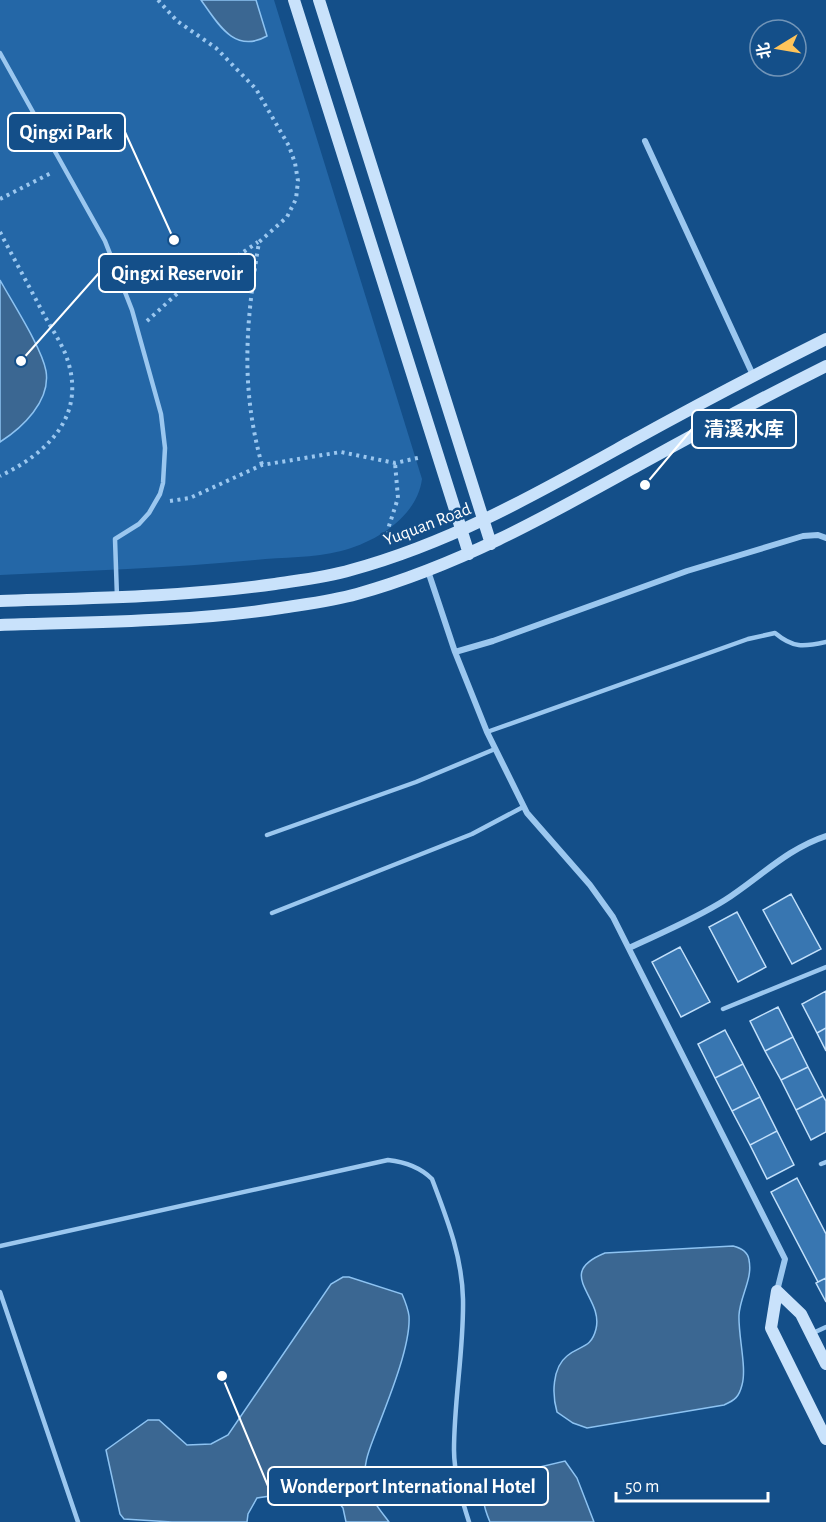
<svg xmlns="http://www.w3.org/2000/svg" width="826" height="1522" font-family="'Alegreya Sans','Noto Sans SC',sans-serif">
	<rect width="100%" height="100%" fill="#144f89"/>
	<path fill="#2467a7" d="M 0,0 L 274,0 L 422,479 C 417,517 376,542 341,551 C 314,558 283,557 255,560 C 170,568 85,571 0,575 Z"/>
	<path fill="#3b6792" stroke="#8dc3f2" stroke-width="1.5" d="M 201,0 L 256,0 L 267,36 C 234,55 217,22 201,0 Z
		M 0,280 C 12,302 42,348 46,371 C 51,401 22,428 0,442 Z
		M 733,1246 C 741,1248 748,1252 749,1260 C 753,1279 740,1296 739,1315 C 738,1335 747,1368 742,1385 C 739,1397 735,1400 724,1405 L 587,1428 L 573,1423 L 557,1412 C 552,1395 552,1368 567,1356 C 580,1345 591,1349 596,1329 C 604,1296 553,1274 605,1253 Z
		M 343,1277 L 349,1277 L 402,1294 C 405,1301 408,1308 409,1316 C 411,1346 387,1403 376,1432 C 370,1448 362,1465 366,1482 C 369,1497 380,1510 389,1522 L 346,1522 L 343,1508 L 336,1499 L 319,1491 L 304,1491 L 257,1498 L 248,1514 L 247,1522 L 172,1522 L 124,1519 L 120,1514 L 106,1450 L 148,1420 L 159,1420 L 187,1445 L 211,1444 L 228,1435 L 331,1284 Z
		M 565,1461 L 577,1478 L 594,1522 L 490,1522 C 484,1508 479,1492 489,1479 Z"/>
	<path fill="#3876b1" stroke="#c2e0fb" stroke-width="1.5" d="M 791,894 L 821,949 L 792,964 L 763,910 Z
		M 737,912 L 766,967 L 738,982 L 709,927 Z
		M 680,947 L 710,1002 L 681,1017 L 652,962 Z
		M 826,991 L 826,1028 L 817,1033 L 802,1004 Z
		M 778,1007 L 793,1037 L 765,1051 L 750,1021 Z
		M 826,1028 L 826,1051 L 817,1033 Z
		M 725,1030 L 743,1064 L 715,1078 L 698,1044 Z
		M 793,1037 L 808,1067 L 781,1080 L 765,1051 Z
		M 743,1064 L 760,1097 L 732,1111 L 715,1078 Z
		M 808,1067 L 823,1096 L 796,1110 L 781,1080 Z
		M 823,1096 L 826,1101 L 826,1132 L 811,1140 L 796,1110 Z
		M 760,1097 L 777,1131 L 750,1145 L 732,1111 Z
		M 777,1131 L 794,1165 L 767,1179 L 750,1145 Z
		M 797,1178 L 826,1234 L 826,1278 L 818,1282 L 771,1192 Z
		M 826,1278 L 826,1302 L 816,1283 Z"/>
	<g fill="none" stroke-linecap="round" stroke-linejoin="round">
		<path stroke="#9bc7ef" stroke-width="4" stroke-dasharray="3 4.5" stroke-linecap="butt" d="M 158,0 L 177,21 L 216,48 L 256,89 L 289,146 L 295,163 L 298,181 L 296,199 L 287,217 L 259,242 C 246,322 240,386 262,465
			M 0,199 L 53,172
			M 0,232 C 14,259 29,286 43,313 C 50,326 59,339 65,353 C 89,413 50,452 0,476
			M 147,321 L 190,282 L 217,270 L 258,242
			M 170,501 L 190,498 L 262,465 L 341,452 L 395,463 L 422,457
			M 391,541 L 388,529 L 398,498 L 395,463"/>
		<path stroke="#9bc7ef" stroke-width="4.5" d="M 0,53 L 105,241 L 132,310 L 161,414 L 165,448 L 163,483 L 160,494 L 149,513 L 139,524 L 115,539 L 117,597
			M 487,732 L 748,639 L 775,633 C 793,648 803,647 826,642
			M 267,835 L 416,782 L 495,749
			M 272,913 L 472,834 L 523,807
			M 723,1009 L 826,967
			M 821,1164 L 826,1162
			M 0,1246 L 388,1160 C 406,1162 420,1167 432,1179 C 447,1219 462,1256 463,1299 C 464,1349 454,1400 454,1450 C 454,1474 462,1500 469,1522
			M 0,1292 L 78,1522
			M 813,1333 L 826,1327"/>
		<path stroke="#9bc7ef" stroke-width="6" d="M 645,141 L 753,375
			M 428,571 L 455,652 L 487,732 L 527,813 L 590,885 L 613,917 L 785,1259 L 777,1291
			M 455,652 L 493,641 L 687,571 L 803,536 L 818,535 L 826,538
			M 629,948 C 661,933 695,919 725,900 C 758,879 788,848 826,836"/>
		<path stroke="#c9e2fb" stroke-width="12" d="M 294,0 L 469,554
			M 319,0 L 491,544
			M 0,601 C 92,598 184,597 275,584 C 301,580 327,577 351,570 C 451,543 540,492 630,442 C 695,406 760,372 826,339
			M 0,625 C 94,622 188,622 281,608 C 306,604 332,601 357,594 C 458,566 547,516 637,466 C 700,431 762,398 826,366
			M 777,1291 L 771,1328 L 826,1439
			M 777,1291 L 801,1314 L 826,1364"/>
	</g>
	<g text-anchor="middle" stroke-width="5" stroke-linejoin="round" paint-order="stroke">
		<g font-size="18" fill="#fff" stroke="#144f89">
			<text transform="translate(427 524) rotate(-21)" y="6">Yuquan Road</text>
		</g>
	</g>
	<path fill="none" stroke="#fff" stroke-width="2" d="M174 240L125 132M21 361L99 273M645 485L692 429M222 1376L268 1486"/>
	<g fill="#fff" stroke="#144f89" stroke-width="2">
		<circle cx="174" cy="240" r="6"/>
		<circle cx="21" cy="361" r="6"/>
		<circle cx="645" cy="485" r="6"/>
		<circle cx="222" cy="1376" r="6"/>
	</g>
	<g fill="#144f89" stroke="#fff" stroke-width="2">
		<rect x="8" y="113" width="117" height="38" rx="6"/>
		<rect x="99" y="254" width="156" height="38" rx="6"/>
		<rect x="692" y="410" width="104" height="38" rx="6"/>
		<rect x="268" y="1467" width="280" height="38" rx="6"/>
	</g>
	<g font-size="20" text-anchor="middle" font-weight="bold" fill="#fff">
		<text x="66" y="139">Qingxi Park</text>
		<text x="177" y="280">Qingxi Reservoir</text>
		<text x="744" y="436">清溪水库</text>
		<text x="408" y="1493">Wonderport International Hotel</text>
	</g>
	<g transform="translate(778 48) rotate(259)"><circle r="28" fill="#144f89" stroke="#7295b8" stroke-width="1.5"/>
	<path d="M0-4.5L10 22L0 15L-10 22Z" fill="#ffc45a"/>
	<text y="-9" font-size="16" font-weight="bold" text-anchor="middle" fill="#ffffff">北</text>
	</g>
	<path d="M616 1492v9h152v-9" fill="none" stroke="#ffffff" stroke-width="3"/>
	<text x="625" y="1492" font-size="18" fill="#ffffff" stroke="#144f89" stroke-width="4.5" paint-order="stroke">50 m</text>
</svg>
